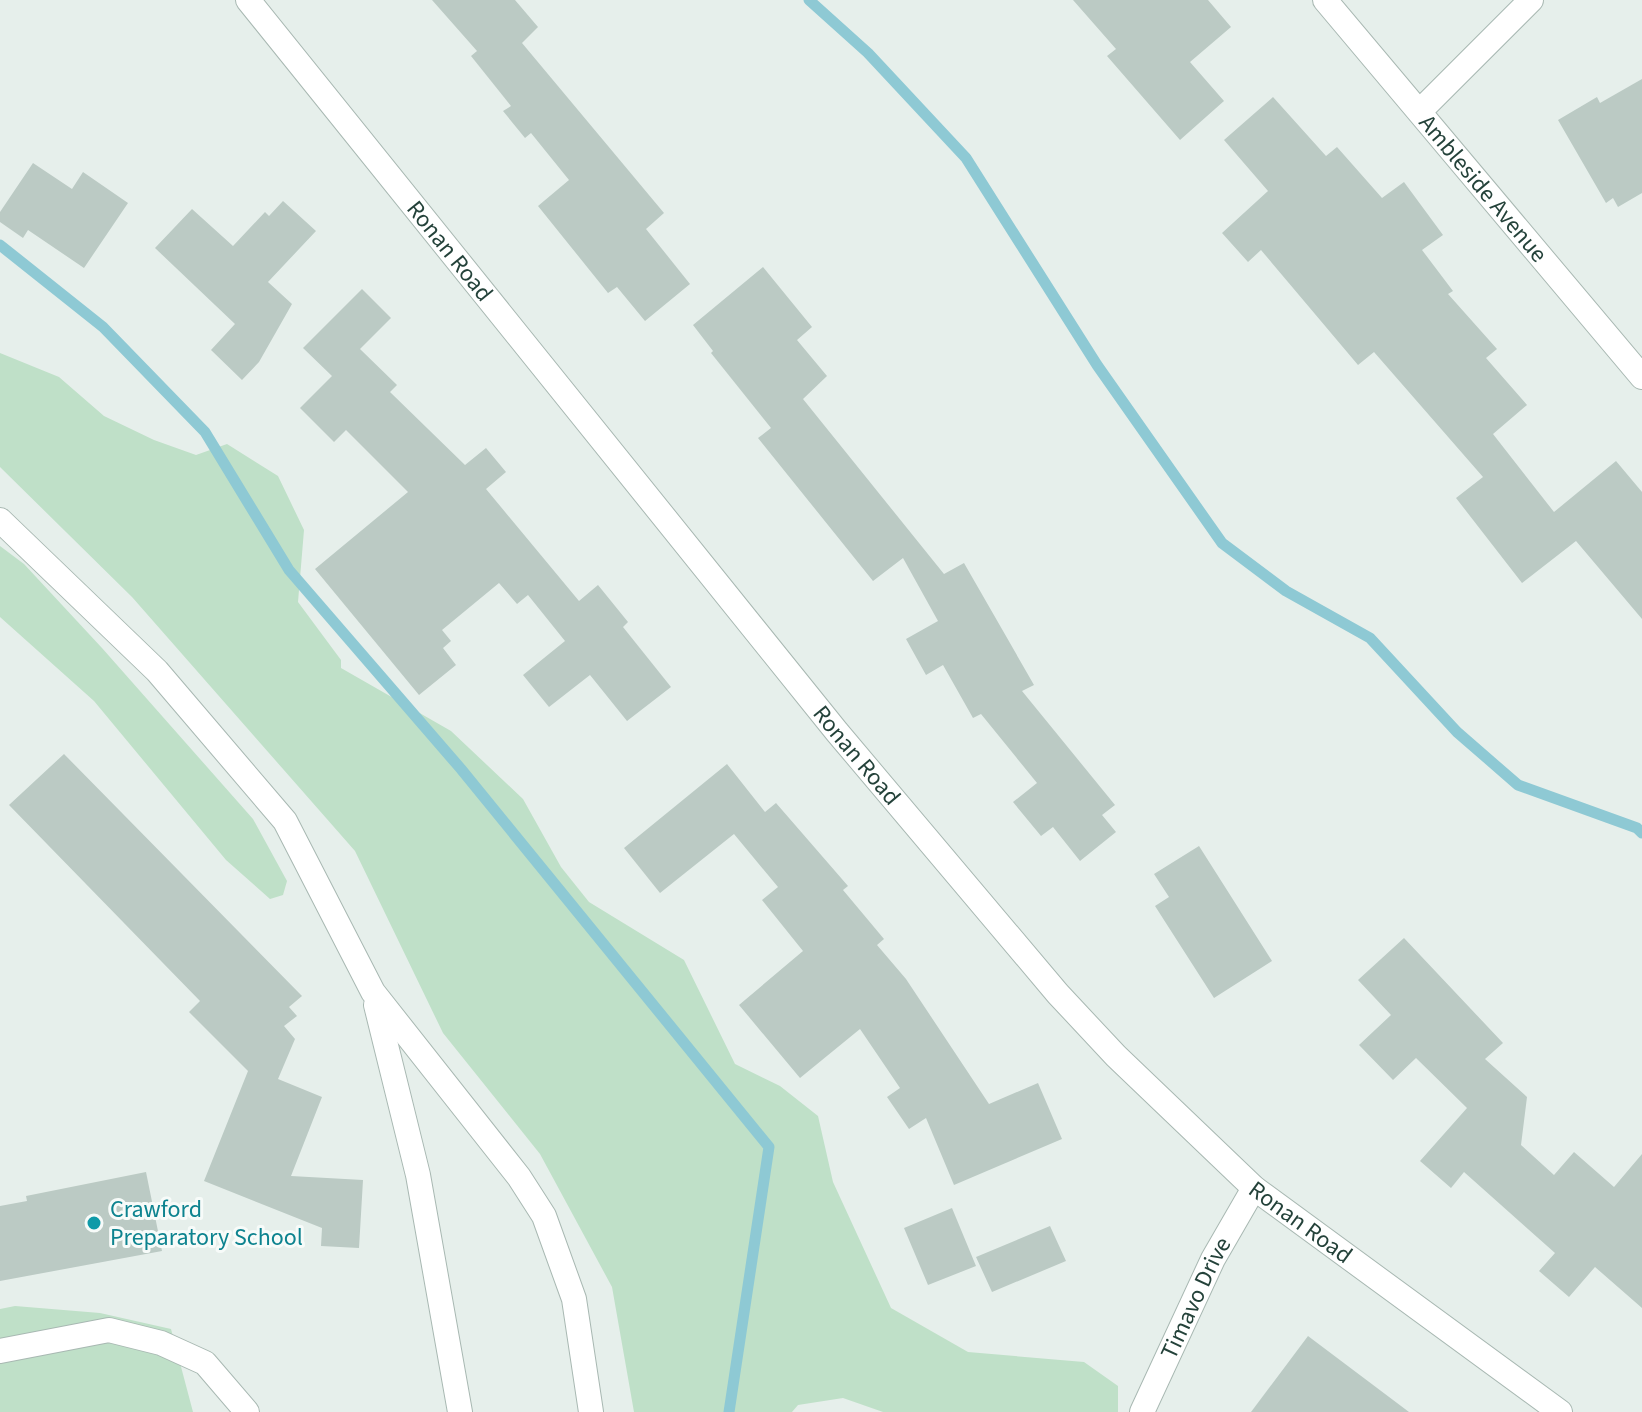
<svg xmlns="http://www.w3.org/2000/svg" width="1642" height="1412" font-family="'Source Sans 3',sans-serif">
	<rect width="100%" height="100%" fill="#e6efeb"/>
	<path fill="#bfe0c8" d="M 0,353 L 59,377 L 104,416 L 154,440 L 196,455 L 227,444 L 278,476 L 304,530 L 298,602 L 341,660 L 341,668 L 451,731 L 523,799 L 561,867 L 589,902 L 684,960 L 735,1064 L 780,1086 L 818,1116 L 833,1182 L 891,1308 L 968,1352 L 1084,1362 L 1118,1386 L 1118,1412 L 883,1412 L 843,1398 L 798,1405 L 792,1412 L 634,1412 L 612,1287 L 540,1154 L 443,1033 L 355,851 L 132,597 L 0,467 Z
		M 0,546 L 24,564 L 102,648 L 253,819 L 287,881 L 283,895 L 270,899 L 226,860 L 94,701 L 0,617 Z
		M 15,1306 L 100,1313 L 171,1329 L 193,1412 L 0,1412 L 0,1309 Z"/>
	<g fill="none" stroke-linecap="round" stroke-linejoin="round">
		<path stroke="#8ec9d4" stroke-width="11" d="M 809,0 L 868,53 L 966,158 L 1097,365 L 1222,543 L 1286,591 L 1370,638 L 1457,732 L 1518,785 L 1637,828 L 1642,833
			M 0,245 L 103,327 L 205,432 L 289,570 L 461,769 L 769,1147 L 729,1412"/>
	</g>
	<path fill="#bbcac4" d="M 432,0 L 515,0 L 538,27 L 522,43 L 664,213 L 646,229 L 690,284 L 645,321 L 617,287 L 608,293 L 538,206 L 569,180 L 531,133 L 525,138 L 503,111 L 511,106 L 471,56 L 477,51 Z
		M 1073,0 L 1208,0 L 1231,27 L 1190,62 L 1224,101 L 1180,140 L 1107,56 L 1116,49 Z
		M 1642,79 L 1642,193 L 1618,207 L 1613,198 L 1606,203 L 1558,120 L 1597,97 L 1600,103 Z
		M 1273,97 L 1326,156 L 1337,147 L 1382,198 L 1404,182 L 1443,235 L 1422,250 L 1453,291 L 1448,294 L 1497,349 L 1486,358 L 1527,405 L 1493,434 L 1554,512 L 1616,461 L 1642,492 L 1642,619 L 1576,541 L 1522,583 L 1456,498 L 1483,477 L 1374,352 L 1358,365 L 1261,250 L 1248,262 L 1222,233 L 1268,191 L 1224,140 Z
		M 33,163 L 72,189 L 83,172 L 128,203 L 84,268 L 28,230 L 23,238 L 0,222 L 0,212 Z
		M 283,201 L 316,231 L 268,282 L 292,304 L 259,362 L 242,380 L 211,350 L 235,324 L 155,248 L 192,209 L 233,246 L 265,212 L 269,216 Z
		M 763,267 L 812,327 L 797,340 L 827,376 L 803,399 L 944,574 L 964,563 L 1034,685 L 1022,691 L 1115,805 L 1102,815 L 1116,832 L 1080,861 L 1053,827 L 1041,836 L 1013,802 L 1037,783 L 981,714 L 973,718 L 943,665 L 926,675 L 906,639 L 938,621 L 903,558 L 873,581 L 758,438 L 771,428 L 711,353 L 713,351 L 693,325 Z
		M 362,289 L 391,318 L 360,349 L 397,385 L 390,392 L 465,465 L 486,448 L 506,472 L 486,489 L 579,601 L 598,585 L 628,622 L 623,627 L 671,687 L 627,721 L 590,675 L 549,707 L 523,675 L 565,641 L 528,595 L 517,604 L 499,583 L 442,630 L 451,641 L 443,648 L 456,665 L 419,695 L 315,569 L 408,492 L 346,430 L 334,442 L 300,408 L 332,376 L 303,348 Z
		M 64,754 L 302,996 L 289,1007 L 297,1016 L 284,1026 L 295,1039 L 278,1079 L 322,1097 L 291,1176 L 363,1180 L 359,1248 L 321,1246 L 322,1228 L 204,1181 L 248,1071 L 189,1012 L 200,1001 L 9,805 Z
		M 727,764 L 765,812 L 776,803 L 848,886 L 843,890 L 884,939 L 877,945 L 906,979 L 989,1104 L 1038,1083 L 1062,1139 L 954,1185 L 926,1118 L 909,1129 L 887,1097 L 900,1088 L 860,1029 L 800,1078 L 739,1005 L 803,951 L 762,900 L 778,887 L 734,834 L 660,893 L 624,848 Z
		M 1199,846 L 1272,961 L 1214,998 L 1155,906 L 1169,897 L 1154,874 Z
		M 1404,938 L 1503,1043 L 1485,1059 L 1527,1097 L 1521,1145 L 1554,1175 L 1574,1152 L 1614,1187 L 1642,1154 L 1642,1308 L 1595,1267 L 1569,1297 L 1539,1271 L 1555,1253 L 1464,1172 L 1451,1188 L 1420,1161 L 1467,1108 L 1416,1058 L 1393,1080 L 1359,1045 L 1391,1015 L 1358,980 Z
		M 146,1172 L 162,1251 L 0,1281 L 0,1206 L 27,1201 L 26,1196 Z
		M 952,1208 L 976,1266 L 928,1285 L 904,1228 Z
		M 1050,1226 L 1066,1261 L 992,1292 L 976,1257 Z
		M 1308,1336 L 1409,1412 L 1251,1412 Z"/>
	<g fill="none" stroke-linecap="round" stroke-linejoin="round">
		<defs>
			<g id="minor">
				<path id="s1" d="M 248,0 L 837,732 L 1058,994 L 1116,1056 L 1254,1188 L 1560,1412"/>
				<path id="s2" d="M 1325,0 L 1642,377"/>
				<path d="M 1420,111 L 1531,0"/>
				<path d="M 0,520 L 157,671 L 285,821 L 373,992 L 519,1177 L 544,1216 L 574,1299 L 591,1412"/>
				<path d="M 376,1005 L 418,1175 L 460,1412"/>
				<path d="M 0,1351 L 109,1330 L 161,1343 L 205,1363 L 247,1412"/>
				<path id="s3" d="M 1142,1412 L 1213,1259 L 1254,1188"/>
			</g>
		</defs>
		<use href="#minor" stroke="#a8b8b2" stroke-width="26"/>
		<use href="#minor" stroke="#fff" stroke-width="24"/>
	</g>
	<circle fill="#0f9aa8" stroke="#f7fbf9" stroke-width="3" cx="94" cy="1223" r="8"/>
	<g text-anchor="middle" stroke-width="6" stroke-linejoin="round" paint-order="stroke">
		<g font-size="24" fill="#24423a" stroke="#f7fbf9">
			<text dy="8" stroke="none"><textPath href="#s2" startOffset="246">Ambleside Avenue</textPath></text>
			<text dy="8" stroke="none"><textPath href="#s1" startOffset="322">Ronan Road</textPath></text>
			<text dy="8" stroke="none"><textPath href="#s1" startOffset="970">Ronan Road</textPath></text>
			<text dy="8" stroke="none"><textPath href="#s1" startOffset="1616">Ronan Road</textPath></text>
			<text dy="8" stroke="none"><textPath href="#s3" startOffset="126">Timavo Drive</textPath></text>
		</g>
		<g font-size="24" fill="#0d838f" stroke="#f7fbf9" text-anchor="start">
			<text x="110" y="1217">Crawford<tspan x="110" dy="28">Preparatory School</tspan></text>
		</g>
	</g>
</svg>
